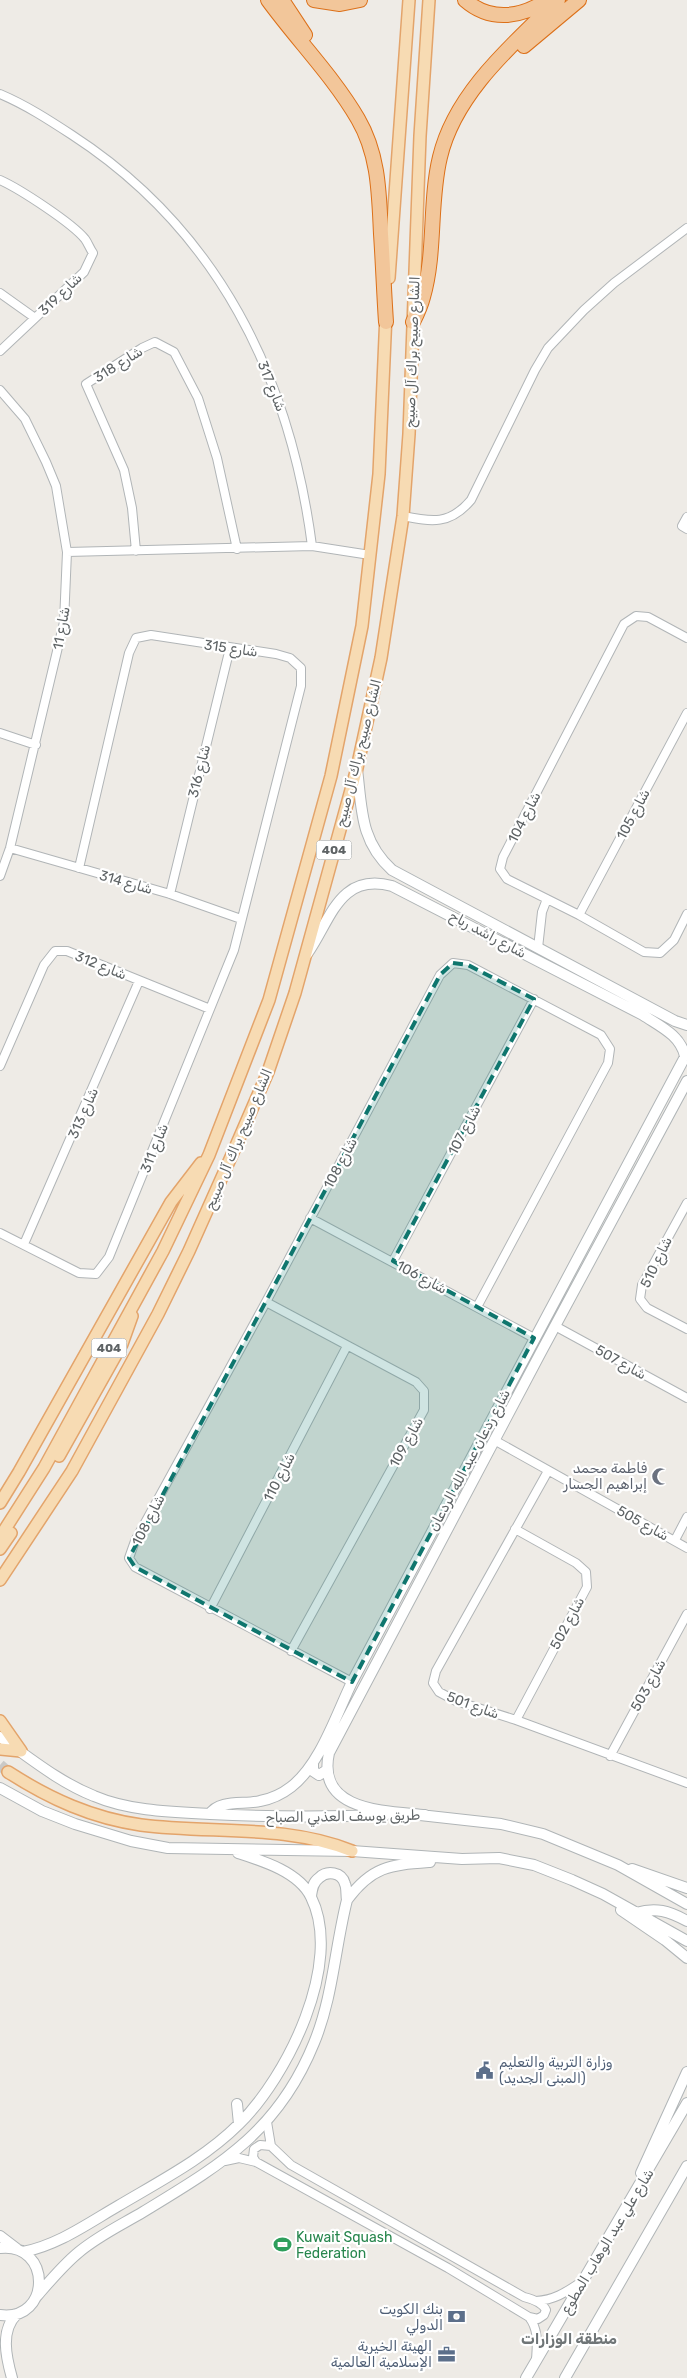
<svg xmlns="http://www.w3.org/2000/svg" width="687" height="2378" font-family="Rubik,Cairo,sans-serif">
	<rect width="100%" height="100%" fill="#eeebe6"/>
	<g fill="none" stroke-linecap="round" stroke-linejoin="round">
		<path stroke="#cac9c6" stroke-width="11" stroke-dasharray="11 5.5" stroke-linecap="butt" d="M 0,1765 L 8,1772"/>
		<defs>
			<path id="street" d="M 0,94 C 26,105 49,120 72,135 C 218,230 290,377 312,546 L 67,552
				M 0,180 C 20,189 72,223 85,239 C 88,243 90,249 93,253 L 84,272 L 0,351
				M 0,293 L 35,318
				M 0,390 L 25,419 L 46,462 L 56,486 L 67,552 L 64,622 L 10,848 L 0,876
				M 403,516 C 432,522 450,525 471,500 L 535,370 L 548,348 L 584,310 L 614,283 L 687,228
				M 687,517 L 682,526 L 687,529
				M 312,546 L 370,555
				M 136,551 L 132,508 L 124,470 L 86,384 L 142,348 L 155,342 L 174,352 L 198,398 L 217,458 L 237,549
				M 687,638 L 648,617 L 636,616 L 624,624 L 503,857 L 500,869 L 507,879 L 579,915 L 644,952 L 660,953 L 674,940 L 687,914
				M 0,733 L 36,745
				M 10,848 L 170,894 L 241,919
				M 170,894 L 230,648
				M 579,915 L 687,713
				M 538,948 L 542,912 L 547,899
				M 0,1066 L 44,965 L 55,951 L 67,951 L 210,1009
				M 687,1203 L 642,1285 L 640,1299 L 647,1308 L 687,1329
				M 310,1218 L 534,1338
				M 0,1233 L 79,1273 L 96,1274 L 109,1257 L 234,950 L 301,686 L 301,668 L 290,658 L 276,654 L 151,635 L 136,638 L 129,653 L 79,868
				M 24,1244 L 139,981
				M 393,1261 L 534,999
				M 266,1302 L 416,1382 L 424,1391 L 424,1410 L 291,1651
				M 555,1326 L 687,1398
				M 494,1440 L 687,1548
				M 548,1471 L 436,1671 L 433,1683 L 439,1692 L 456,1701 L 516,1720 L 687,1783
				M 515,1529 L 576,1563 L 586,1572 L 587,1587 L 516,1720
				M 675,1540 L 687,1517
				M 210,1609 L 347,1346
				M 352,1682 L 135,1567 L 129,1558 L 135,1541 L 266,1302 L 440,975 L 453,963 L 468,965 L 601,1035 L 610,1049 L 608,1063 L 477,1307
				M 610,1756 L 687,1614
				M 225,2161 L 239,2158 L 256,2162 L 448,2268 L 529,2317 L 538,2319 L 544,2315 L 546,2310 C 542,2302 532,2299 524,2297 L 291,2165 L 271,2146 L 267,2122
				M 256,2162 L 253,2157 L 254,2149 L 260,2145 L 271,2146
				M 536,2301 C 555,2300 566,2292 581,2282
				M 529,2317 C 539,2330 537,2344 536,2360"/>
			<path id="secondary" d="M 357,769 C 362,809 360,841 392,870 L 675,1021 L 687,1025
				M 307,954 C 331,920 339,872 392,886 L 643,1015 C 661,1027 680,1035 685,1056
				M 0,1737 C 30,1758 59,1782 94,1796 C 129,1811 172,1812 210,1814 C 268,1817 326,1817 385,1815
				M 313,1764 L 313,1771 L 319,1775 L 327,1770
				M 0,1788 L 42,1811 L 75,1824 L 131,1841 L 168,1848 L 352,1851 L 462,1859 L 499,1858 L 534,1865 L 572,1880 L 603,1894 L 687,1941
				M 210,1814 C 219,1799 245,1805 260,1801 C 271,1799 282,1794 291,1787 C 320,1765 336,1715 352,1682 L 687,1053
				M 420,1815 L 501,1824 L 543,1834 L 618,1865 L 687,1904
				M 425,1815 C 386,1811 316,1812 329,1753 L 540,1354 L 687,1081
				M 632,1869 L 687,1888
				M 347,1900 C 372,1866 390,1865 430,1862
				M 621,1910 L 665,1940 L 687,1958
				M 636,1913 C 656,1907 669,1911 687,1921
				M 237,2104 L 239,2124
				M 641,2173 L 687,2072
				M 0,2236 L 17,2249
				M 0,2248 C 52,2242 52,2322 0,2315
				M 23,2252 C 58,2245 87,2224 118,2206 C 160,2181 205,2158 239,2124 C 287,2077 344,1963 311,1897 C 299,1872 263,1861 238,1853
				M 37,2296 C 50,2281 63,2265 79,2252 C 98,2236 121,2225 143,2212 C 220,2165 278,2132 314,2043 C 333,1997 335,1947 347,1900 C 346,1895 347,1888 345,1884 C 342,1872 327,1870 319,1878 C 313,1882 312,1889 311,1896
				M 12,2378 C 6,2357 0,2330 17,2314
				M 526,2378 L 687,2103
				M 565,2378 L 687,2166"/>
			<path id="primary" d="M 389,278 L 409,0
				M 59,1456 L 122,1344 L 132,1316
				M 0,1503 L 19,1472 L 171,1202 L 201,1163
				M 0,1537 L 44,1468 L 163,1251 L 209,1155 L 269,1000 L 331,776 L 362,626 L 379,474 L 386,314
				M 0,1549 L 11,1533
				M 0,1580 L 72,1471 L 158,1314 L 189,1251 L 235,1148 L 268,1072 L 295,993 L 357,768 L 381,658 L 403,516 L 409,434 L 420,136 L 429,0
				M 0,1721 L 21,1751
				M 0,1749 L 21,1751
				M 8,1772 C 50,1799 92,1818 141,1825 C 212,1834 285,1824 352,1851"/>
			<path id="highway" d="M 268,0 C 297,40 333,76 358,119 C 379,155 379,194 381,234 C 383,263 384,293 386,322
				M 282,0 L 305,35
				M 314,0 L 340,4 L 360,0
				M 465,0 C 490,22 521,18 547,0
				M 524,46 L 579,0
				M 413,322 C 417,314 421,305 423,297 C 436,252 429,202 440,157 C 455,93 513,44 558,0"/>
		</defs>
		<use href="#street" stroke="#b1b5b7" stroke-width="10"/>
		<use href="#secondary" stroke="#b0b5b7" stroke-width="12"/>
		<use href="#primary" stroke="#e3a46b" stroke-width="14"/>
		<use href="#highway" stroke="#dc7019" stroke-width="16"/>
		<use href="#street" stroke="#fff" stroke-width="8"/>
		<use href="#secondary" stroke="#fff" stroke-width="10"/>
		<use href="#primary" stroke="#f7dbb3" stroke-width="11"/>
		<use href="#highway" stroke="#f2c69a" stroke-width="14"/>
	</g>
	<path fill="#0f766e" fill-opacity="0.2" stroke="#0f766e" stroke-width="4" stroke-dasharray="10 6" stroke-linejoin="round" d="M 453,963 L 468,965 L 534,999 L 393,1261 L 534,1338 L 352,1682 L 135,1567 L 129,1558 L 440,975 Z"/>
	<defs>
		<symbol id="mosque-bare" viewBox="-9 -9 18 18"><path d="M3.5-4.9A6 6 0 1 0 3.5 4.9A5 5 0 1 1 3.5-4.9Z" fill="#6b7280" stroke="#fff" stroke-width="2.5" paint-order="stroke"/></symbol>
		<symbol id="civic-bare" viewBox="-9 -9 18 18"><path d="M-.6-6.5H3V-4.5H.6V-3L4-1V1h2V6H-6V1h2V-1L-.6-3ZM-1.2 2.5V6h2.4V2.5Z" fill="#5c6f8a" stroke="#fff" stroke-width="2.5" paint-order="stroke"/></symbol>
		<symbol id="stadium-bare" viewBox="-9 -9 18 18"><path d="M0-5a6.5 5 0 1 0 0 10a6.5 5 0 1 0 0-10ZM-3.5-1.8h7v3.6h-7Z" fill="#2e9e5b" stroke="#fff" stroke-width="2.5" paint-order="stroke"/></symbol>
		<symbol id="bank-bare" viewBox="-9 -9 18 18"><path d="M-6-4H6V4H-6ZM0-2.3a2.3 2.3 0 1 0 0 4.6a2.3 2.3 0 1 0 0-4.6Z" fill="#5c6f8a" stroke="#fff" stroke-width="2.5" paint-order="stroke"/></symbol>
		<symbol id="office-bare" viewBox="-9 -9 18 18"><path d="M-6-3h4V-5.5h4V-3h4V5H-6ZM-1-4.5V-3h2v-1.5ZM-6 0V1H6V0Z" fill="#5c6f8a" stroke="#fff" stroke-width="2.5" paint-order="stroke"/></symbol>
	</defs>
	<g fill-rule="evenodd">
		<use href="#mosque-bare" x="648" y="1464" width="25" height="25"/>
		<use href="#civic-bare" x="472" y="2058" width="25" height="25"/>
		<use href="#stadium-bare" x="270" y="2232" width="25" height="25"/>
		<use href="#bank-bare" x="444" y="2304" width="25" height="25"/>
		<use href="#office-bare" x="434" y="2342" width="25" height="25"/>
	</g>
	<g text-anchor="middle" stroke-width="4.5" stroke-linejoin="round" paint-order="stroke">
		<g fill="#fff" stroke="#8e9293" stroke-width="1">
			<rect x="316.5" y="840.5" width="35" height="19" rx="4"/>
			<rect x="91.5" y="1338.5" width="35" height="19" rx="4"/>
		</g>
		<g font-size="12" font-weight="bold" fill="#5e6365">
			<text x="334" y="854">404</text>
			<text x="109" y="1352">404</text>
		</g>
		<g font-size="14" fill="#5e6365" stroke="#fff">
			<text transform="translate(60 294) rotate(-44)" y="5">شارع 319</text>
			<text transform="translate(412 352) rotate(-88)" y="5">الشارع صبيح براك آل صبيح</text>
			<text transform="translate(118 364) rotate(-32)" y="5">شارع 318</text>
			<text transform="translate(272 386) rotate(68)" y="5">شارع 317</text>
			<text transform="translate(61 628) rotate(-80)" y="5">شارع 11</text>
			<text transform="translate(231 648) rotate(8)" y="5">شارع 315</text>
			<text transform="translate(358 753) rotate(-76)" y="5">الشارع صبيح براك آل صبيح</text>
			<text transform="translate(199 771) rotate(-76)" y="5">شارع 316</text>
			<text transform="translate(633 814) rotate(-62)" y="5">شارع 105</text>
			<text transform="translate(524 817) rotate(-63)" y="5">شارع 104</text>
			<text transform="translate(126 882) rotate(16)" y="5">شارع 314</text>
			<text transform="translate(488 934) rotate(28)" y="5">شارع راشد رباح</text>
			<text transform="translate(101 965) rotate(22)" y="5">شارع 312</text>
			<text transform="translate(83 1113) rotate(-66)" y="5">شارع 313</text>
			<text transform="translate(464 1130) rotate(-62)" y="5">شارع 107</text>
			<text transform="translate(238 1139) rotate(-67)" y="5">الشارع صبيح براك آل صبيح</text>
			<text transform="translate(154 1148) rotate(-68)" y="5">شارع 311</text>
			<text transform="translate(340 1163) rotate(-62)" y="5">شارع 108</text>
			<text transform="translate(656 1262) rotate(-64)" y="5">شارع 510</text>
			<text transform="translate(422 1277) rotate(28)" y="5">شارع 106</text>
			<text transform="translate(621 1362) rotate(29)" y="5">شارع 507</text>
			<text transform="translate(406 1442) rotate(-61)" y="5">شارع 109</text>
			<text transform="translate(469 1460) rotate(-62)" y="5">شارع ردعان عبد الله الردعان</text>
			<text transform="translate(279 1477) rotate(-63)" y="5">شارع 110</text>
			<text transform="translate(148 1520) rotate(-63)" y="5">شارع 108</text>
			<text transform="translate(643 1523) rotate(29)" y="5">شارع 505</text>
			<text transform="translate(567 1623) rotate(-62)" y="5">شارع 502</text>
			<text transform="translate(648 1685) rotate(-61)" y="5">شارع 503</text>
			<text transform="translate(473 1705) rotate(20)" y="5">شارع 501</text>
			<text transform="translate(343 1816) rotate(-1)" y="5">طريق يوسف العذبي الصباح</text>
			<text transform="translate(607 2241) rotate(-59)" y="5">شارع علي عبد الوهاب المطوع</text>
		</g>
		<g font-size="14" fill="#5b616d" stroke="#fff" text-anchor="end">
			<text x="647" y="1473">فاطمة محمد<tspan x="647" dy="16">إبراهيم الجسار</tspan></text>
		</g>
		<g font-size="14" fill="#4e5e75" stroke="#fff" text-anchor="end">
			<text x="499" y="2067" text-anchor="start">وزارة التربية والتعليم<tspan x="499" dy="16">(المبنى الجديد)</tspan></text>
			<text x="443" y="2314">بنك الكويت<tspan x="443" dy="16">الدولي</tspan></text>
			<text x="432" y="2351">الهيئة الخيرية<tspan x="432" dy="16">الإسلامية العالمية</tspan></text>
		</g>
		<g font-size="14" fill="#27864d" stroke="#fff" text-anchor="start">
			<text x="296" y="2242">Kuwait Squash<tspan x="296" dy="16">Federation</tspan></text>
		</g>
		<g font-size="15" font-weight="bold" fill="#6f7577" stroke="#fff">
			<text x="569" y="2344">منطقة الوزارات</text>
		</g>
	</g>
</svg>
